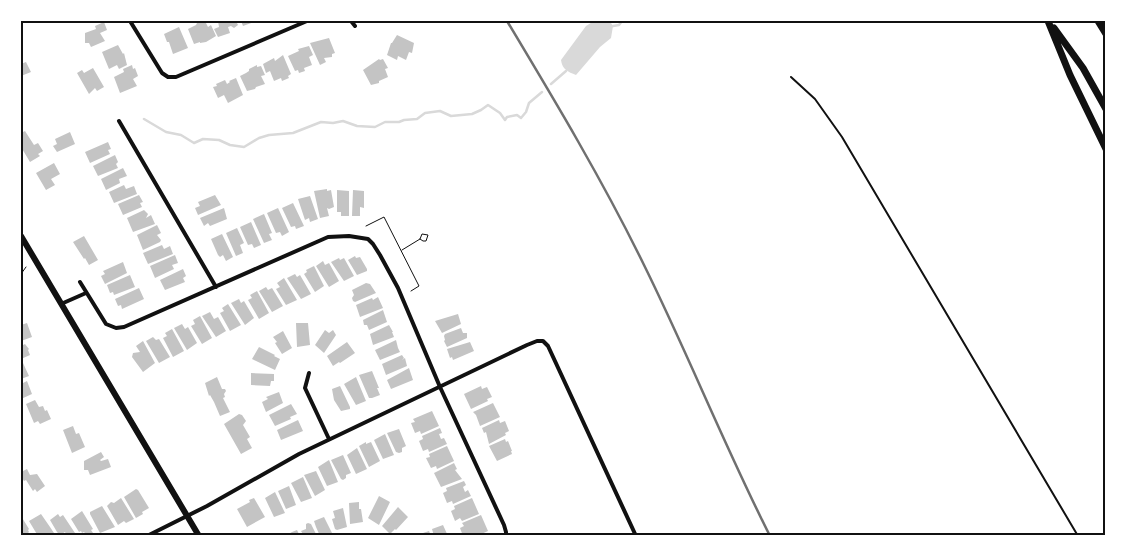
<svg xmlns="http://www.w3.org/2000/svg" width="1127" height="557" font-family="'Source Serif 4',serif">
	<rect width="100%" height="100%" fill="#fff"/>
	<path fill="#d9d9d9" d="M 594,21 L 611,23 L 613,26 L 611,38 L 600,47 L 576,75 C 568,72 562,69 561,60 L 586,26 Z"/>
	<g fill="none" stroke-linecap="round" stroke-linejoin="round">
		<path stroke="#d9d9d9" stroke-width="2.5" d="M 613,26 L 619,25 L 622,21
			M 551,84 L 566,71
			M 144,119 L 166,132 L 181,135 L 194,143 L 203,139 L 219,140 L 230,145 L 244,147 L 259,138 L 269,135 L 293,133 L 321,122 L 333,123 L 343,121 L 357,126 L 375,127 L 385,122 L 399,122 L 404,120 L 417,119 L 425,113 L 440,111 L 451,116 L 472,114 L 481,110 L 488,105 L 500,113 L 505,120 L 507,117 L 517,115 L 521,118 L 526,112 L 529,103 L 542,92"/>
	</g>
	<path fill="#c4c4c4" d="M 205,21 L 208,27 L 211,25 L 216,36 L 206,42 L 200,43 L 200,42 L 194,44 L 188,29 L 196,25 L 197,23 Z
		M 218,21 L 236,21 L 238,25 L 234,28 L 231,26 L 228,27 L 230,33 L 218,37 L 214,29 L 219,27 Z
		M 241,21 L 257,21 L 243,26 Z
		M 104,22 L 107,30 L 100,33 L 105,41 L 91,47 L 89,43 L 85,43 L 85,33 L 96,29 L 95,26 Z
		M 179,27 L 188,48 L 173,54 L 169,42 L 167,42 L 164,34 Z
		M 397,35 L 414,43 L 412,53 L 409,52 L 406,60 L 398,56 L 397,60 L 387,55 L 391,43 L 392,43 Z
		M 329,38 L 335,53 L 332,54 L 332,57 L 324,58 L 326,62 L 320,65 L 310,43 Z
		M 118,45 L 123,54 L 124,53 L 127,65 L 119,69 L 117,65 L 109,69 L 102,52 Z
		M 309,46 L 313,55 L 309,57 L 312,65 L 304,68 L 305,71 L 299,73 L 298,70 L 295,71 L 288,56 L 299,51 L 298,49 Z
		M 283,55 L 291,74 L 288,76 L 289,78 L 282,81 L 281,78 L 274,81 L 270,71 L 266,73 L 263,64 L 274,58 L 275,61 Z
		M 379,59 L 380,60 L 383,59 L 388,68 L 385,69 L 388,77 L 379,81 L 379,83 L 371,85 L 363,70 Z
		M 26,62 L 31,72 L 21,76 L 21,64 Z
		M 132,65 L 133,69 L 135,68 L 138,76 L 133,79 L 137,86 L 120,93 L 114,77 L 124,72 L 123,69 Z
		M 257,65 L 257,67 L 261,66 L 265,75 L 261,76 L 265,84 L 256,87 L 255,89 L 247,91 L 240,76 L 246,73 L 249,71 L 249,69 Z
		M 93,68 L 104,87 L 97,91 L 95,88 L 89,94 L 77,73 L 82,70 L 84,73 Z
		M 236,78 L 243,95 L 228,103 L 224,95 L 218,98 L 213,87 L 217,86 L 216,84 L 225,80 L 227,84 L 230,82 L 229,81 Z
		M 25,131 L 34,145 L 38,143 L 43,151 L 38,154 L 40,156 L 30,162 L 21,147 L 21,133 Z
		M 70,132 L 75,144 L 57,152 L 53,146 L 57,144 L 55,139 Z
		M 108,142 L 111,149 L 108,150 L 110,154 L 90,163 L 85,152 Z
		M 115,155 L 118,162 L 116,164 L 118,168 L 98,176 L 93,166 Z
		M 54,163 L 60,174 L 51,179 L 55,185 L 46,190 L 36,173 Z
		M 123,168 L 127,176 L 119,179 L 120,183 L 106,190 L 101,179 Z
		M 124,185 L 126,189 L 134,186 L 137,194 L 114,203 L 109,192 Z
		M 327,189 L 327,191 L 331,190 L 334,207 L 329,209 L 327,208 L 329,216 L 320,218 L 314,191 Z
		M 337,190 L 349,191 L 349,216 L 341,216 L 341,212 L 337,212 Z
		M 353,190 L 364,191 L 364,208 L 360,207 L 360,216 L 352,216 Z
		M 139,195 L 143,202 L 140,203 L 142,207 L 123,215 L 118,204 Z
		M 215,195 L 221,205 L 198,215 L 195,208 L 200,206 L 198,202 Z
		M 310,196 L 318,219 L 310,222 L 309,218 L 305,220 L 298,199 Z
		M 293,203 L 304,226 L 296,229 L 295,226 L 291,227 L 282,208 Z
		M 224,208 L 227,219 L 210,226 L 208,223 L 204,226 L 200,218 Z
		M 278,208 L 289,232 L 282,236 L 280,232 L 276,233 L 267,213 Z
		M 144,210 L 148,214 L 146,218 L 151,215 L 155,224 L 133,232 L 127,218 Z
		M 264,214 L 272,233 L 269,234 L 272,240 L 264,243 L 253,219 Z
		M 251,222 L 261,245 L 254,248 L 252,244 L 248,245 L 240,227 Z
		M 157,225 L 161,233 L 157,235 L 161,240 L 160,242 L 143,250 L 137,235 Z
		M 237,228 L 244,243 L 240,245 L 243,253 L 236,256 L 226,233 Z
		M 222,234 L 233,257 L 226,261 L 223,255 L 220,257 L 218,255 L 211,239 Z
		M 84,236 L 98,260 L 89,265 L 85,258 L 84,259 L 73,242 Z
		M 162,245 L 164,249 L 170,246 L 173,254 L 148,264 L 143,253 Z
		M 175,255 L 178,263 L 172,265 L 174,269 L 155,278 L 150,266 Z
		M 355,256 L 356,258 L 360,257 L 367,269 L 367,271 L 357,275 L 348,260 Z
		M 339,258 L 340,260 L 344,258 L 354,276 L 344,281 L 331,262 Z
		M 323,261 L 325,265 L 329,263 L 339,281 L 329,287 L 316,266 Z
		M 123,262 L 127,273 L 105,284 L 101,276 L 105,274 L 103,271 Z
		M 314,266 L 324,286 L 315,292 L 304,274 L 307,272 L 306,270 Z
		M 183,269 L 186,276 L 183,278 L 185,282 L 165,290 L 160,280 Z
		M 295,274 L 297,277 L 300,275 L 311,294 L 301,299 L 287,278 Z
		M 130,275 L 135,287 L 114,295 L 113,292 L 110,293 L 107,285 Z
		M 284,278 L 297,300 L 286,305 L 276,289 L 280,287 L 277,283 Z
		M 366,283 L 370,284 L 376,293 L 355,302 L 353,301 L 352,298 L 354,295 L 352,290 Z
		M 266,287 L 268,290 L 272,288 L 283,306 L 272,312 L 259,291 Z
		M 139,288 L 144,299 L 122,309 L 121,305 L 118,306 L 115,299 Z
		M 257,291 L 269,313 L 259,319 L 248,300 L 252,298 L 250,295 Z
		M 378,297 L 383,308 L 360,317 L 356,305 L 372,298 L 373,300 Z
		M 239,299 L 241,303 L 244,301 L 254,318 L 245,325 L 231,303 Z
		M 228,304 L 241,325 L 230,331 L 220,313 L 224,311 L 222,308 Z
		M 383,310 L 387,322 L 369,330 L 367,325 L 364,325 L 363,320 Z
		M 210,312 L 214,319 L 218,317 L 226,331 L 216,337 L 202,316 Z
		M 458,314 L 461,324 L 442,333 L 435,321 Z
		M 200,316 L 212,338 L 202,344 L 191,326 L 195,324 L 193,320 Z
		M 27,323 L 32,337 L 21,341 L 21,325 Z
		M 296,323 L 308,323 L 310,345 L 297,347 Z
		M 182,324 L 185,329 L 188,327 L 197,343 L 187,350 L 174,328 Z
		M 389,325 L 393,332 L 392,332 L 394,337 L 373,345 L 370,334 Z
		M 461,328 L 463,333 L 467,333 L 467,338 L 447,347 L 444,341 L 445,340 L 444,336 L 445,334 Z
		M 172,329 L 184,351 L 173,357 L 163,338 L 167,336 L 165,333 Z
		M 325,330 L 329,333 L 333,330 L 336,335 L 324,353 L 315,345 Z
		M 283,331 L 292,348 L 282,354 L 275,343 L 277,342 L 273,337 Z
		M 153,337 L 156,340 L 159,339 L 170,357 L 159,363 L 146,341 Z
		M 396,340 L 398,348 L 396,348 L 398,348 L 400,352 L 380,360 L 375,350 Z
		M 143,341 L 155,363 L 143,372 L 132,357 L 133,353 L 140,352 L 136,346 Z
		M 347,342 L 355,353 L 340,363 L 339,362 L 333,366 L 327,356 Z
		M 470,342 L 474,351 L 453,360 L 452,357 L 450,358 L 447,349 Z
		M 25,344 L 29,349 L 28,350 L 30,355 L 21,359 L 21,346 Z
		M 259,347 L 275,355 L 274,356 L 280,359 L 275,370 L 252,359 Z
		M 402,355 L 404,358 L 402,360 L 405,358 L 407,366 L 386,375 L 382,364 Z
		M 23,363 L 29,376 L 21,379 L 21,364 Z
		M 409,368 L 413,380 L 391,389 L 387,380 Z
		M 372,371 L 379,388 L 377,388 L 380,395 L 372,398 L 369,398 L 359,375 Z
		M 251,373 L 274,374 L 274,381 L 271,381 L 270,386 L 251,385 Z
		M 217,377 L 222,389 L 225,389 L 226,391 L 224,394 L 225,397 L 223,398 L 230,412 L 220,416 L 214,402 L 210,395 L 209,396 L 205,383 Z
		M 356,377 L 366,401 L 356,405 L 344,384 Z
		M 27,381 L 32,394 L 21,399 L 21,384 Z
		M 340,386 L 350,407 L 350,409 L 341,411 L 334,400 L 332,389 Z
		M 481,386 L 482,389 L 487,387 L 492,397 L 487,399 L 488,401 L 471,409 L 464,394 Z
		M 279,392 L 283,403 L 266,412 L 262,402 L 268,399 L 266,397 Z
		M 35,400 L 39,407 L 43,406 L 45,411 L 47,410 L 51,419 L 40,424 L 38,421 L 34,423 L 26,404 Z
		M 493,403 L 500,417 L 480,426 L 476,415 L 473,412 Z
		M 291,404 L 297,414 L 290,417 L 291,419 L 275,426 L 269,415 Z
		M 432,411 L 439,426 L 421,434 L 420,431 L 415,433 L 411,423 L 415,422 L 413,419 Z
		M 239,414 L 242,415 L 246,421 L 243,425 L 250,437 L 247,439 L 252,448 L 241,454 L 224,424 Z
		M 298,420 L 303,431 L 281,440 L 277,430 Z
		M 499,420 L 500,423 L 505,421 L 509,431 L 505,433 L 506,435 L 489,444 L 486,432 L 484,433 L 482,428 Z
		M 73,426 L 76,434 L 79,433 L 85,447 L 72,453 L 63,430 Z
		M 440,428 L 442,433 L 439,434 L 441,439 L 444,438 L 447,444 L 429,452 L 428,449 L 423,451 L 419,441 L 423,439 L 422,436 Z
		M 399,429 L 406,446 L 402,448 L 402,452 L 399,453 L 396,452 L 387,433 Z
		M 385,434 L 394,455 L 383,459 L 374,440 Z
		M 505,439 L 506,442 L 508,441 L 512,451 L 511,451 L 512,454 L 497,461 L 489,446 Z
		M 366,442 L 366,444 L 371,442 L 380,461 L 369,467 L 359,446 Z
		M 447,446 L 454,461 L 437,469 L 436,466 L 431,468 L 426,458 L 430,457 L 429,454 Z
		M 357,448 L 367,469 L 356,474 L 347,455 Z
		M 101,452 L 104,457 L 100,460 L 101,461 L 108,459 L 111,467 L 90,475 L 88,470 L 84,470 L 84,461 Z
		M 343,455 L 351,473 L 346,475 L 346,478 L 343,480 L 341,479 L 331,460 Z
		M 329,460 L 338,482 L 327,486 L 318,467 Z
		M 454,463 L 457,469 L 455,470 L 462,479 L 441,487 L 434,473 Z
		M 27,469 L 30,475 L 37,474 L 45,486 L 37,492 L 35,489 L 33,491 L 26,480 L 24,481 L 21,476 L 21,472 Z
		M 316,471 L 325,490 L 315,496 L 304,475 Z
		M 303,477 L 312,498 L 301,502 L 291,483 Z
		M 464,481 L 466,485 L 463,487 L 465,492 L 468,490 L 471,496 L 453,504 L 452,501 L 447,503 L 443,493 L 447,491 L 446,488 Z
		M 289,486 L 296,505 L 286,509 L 278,491 Z
		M 136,489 L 138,490 L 149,508 L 142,512 L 143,514 L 136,518 L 124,497 Z
		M 275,492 L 285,513 L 274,517 L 265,498 Z
		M 379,496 L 390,502 L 379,525 L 368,518 Z
		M 121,498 L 134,519 L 126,523 L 124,521 L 118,525 L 107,506 L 111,502 L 114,503 Z
		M 254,498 L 265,517 L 247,527 L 237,509 L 250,502 L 249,500 Z
		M 472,498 L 479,514 L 462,521 L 460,518 L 455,521 L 451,511 L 455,509 L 454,506 Z
		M 359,502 L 359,509 L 361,509 L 363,522 L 350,524 L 349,503 Z
		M 102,506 L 115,527 L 100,533 L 90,514 L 90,512 Z
		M 398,507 L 408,517 L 396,530 L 395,529 L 390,534 L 382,526 Z
		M 343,508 L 347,527 L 337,530 L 335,529 L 332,519 L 335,518 L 333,511 Z
		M 82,511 L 93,529 L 91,530 L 93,533 L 87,536 L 84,532 L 82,533 L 81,531 L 79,532 L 71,519 Z
		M 41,514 L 50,527 L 56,536 L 45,536 L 44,534 L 38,536 L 29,521 Z
		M 58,514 L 60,517 L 63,515 L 75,533 L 67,536 L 65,532 L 60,535 L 57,532 L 50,520 Z
		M 481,515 L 488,531 L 477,536 L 463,536 L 460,528 L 464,526 L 462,523 Z
		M 21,516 L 29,529 L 28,530 L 29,532 L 27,534 L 28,536 L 21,536 Z
		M 324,517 L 333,535 L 332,536 L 320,536 L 316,527 L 314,521 Z
		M 308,523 L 311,524 L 317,536 L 304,536 L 301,531 L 306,529 L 306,524 Z
		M 443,525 L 448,536 L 434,536 L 432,529 Z
		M 297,530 L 300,536 L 285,536 L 292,532 Z
		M 429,531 L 431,536 L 418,536 L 423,533 Z"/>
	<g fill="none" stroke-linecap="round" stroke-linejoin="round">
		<path stroke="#111" stroke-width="1" d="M 366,226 L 384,217 L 419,286 L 411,291
			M 402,250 L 420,239 L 422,234 L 428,235 L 426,241 L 423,241 L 420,239
			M 21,274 L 26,267"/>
		<path stroke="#111" stroke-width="2" d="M 791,77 L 815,99 L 842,137 L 1078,536"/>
		<path stroke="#111" stroke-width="4" d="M 130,21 L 162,73 L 168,77 L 176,77 L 307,21
			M 351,21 L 355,26
			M 119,121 L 216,287
			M 80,282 L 106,324 L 116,328 L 124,327 L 328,237 L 349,236 L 368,239 L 373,244 L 380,255 L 398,288 L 440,387 L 504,525 L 506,532 L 506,536
			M 61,304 L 86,293
			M 309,373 L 305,388 L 329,439
			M 147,536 L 207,506 L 299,454 L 527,345 L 537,341 L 543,341 L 548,346 L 636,536"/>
		<path stroke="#111" stroke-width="6" d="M 21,236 L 199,536"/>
		<path stroke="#111" stroke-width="7" d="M 1048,21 L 1070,75 L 1106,149
			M 1098,21 L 1106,34
			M 1054,28 L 1083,68 L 1106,109"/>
		<path stroke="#707070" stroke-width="2.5" d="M 507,21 C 555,101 603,181 644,265 C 688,354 725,447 770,536"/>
	</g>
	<rect width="1127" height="557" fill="none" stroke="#ffffff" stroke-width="45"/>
	<rect x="22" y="22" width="1082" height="512" fill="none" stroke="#111" stroke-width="2"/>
</svg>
